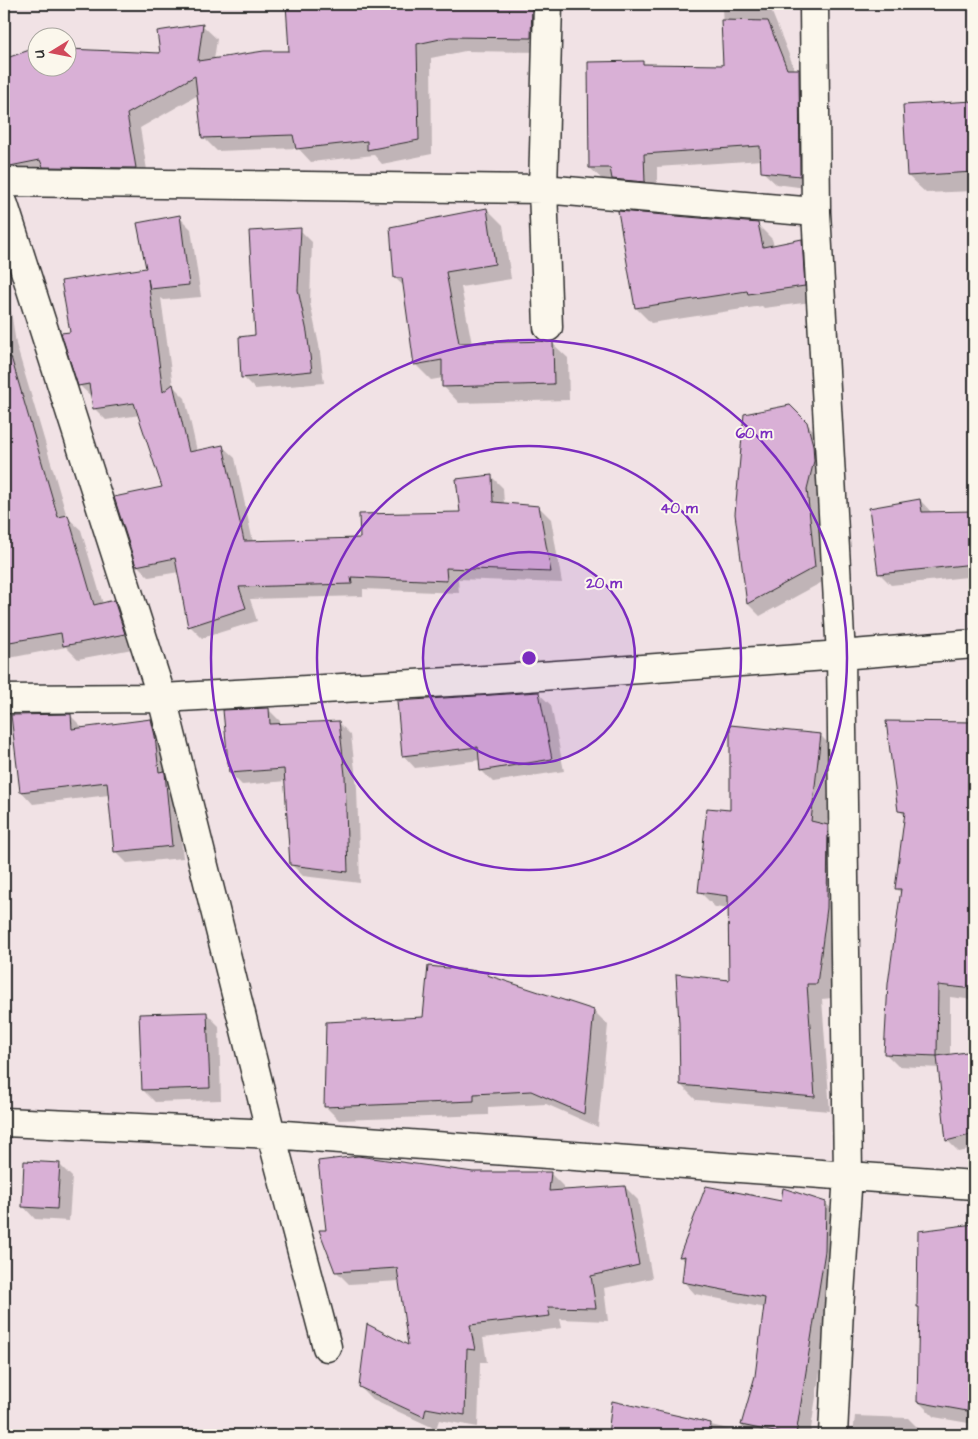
<svg xmlns="http://www.w3.org/2000/svg" width="978" height="1439" font-family="'Architects Daughter',sans-serif">
	<rect width="100%" height="100%" fill="#f1e2e5"/>
	<filter id="ink" filterUnits="userSpaceOnUse"><feTurbulence type="fractalNoise" baseFrequency=".02" numOctaves="2"/><feDisplacementMap in="SourceGraphic" scale="10" xChannelSelector="R" yChannelSelector="G"/><feConvolveMatrix kernelMatrix="1 2 1 2 8 2 1 2 1" color-interpolation-filters="sRGB"/></filter>
	<g filter="url(#ink)">
		<path fill="#0003" d="M 288,4 L 555,4 L 545,52 L 465,51 L 431,58 L 432,154 L 382,164 L 374,155 L 311,162 L 298,148 L 217,151 L 203,137 L 198,95 L 140,128 L 149,182 L 25,180 L 11,166 L 4,132 L 4,60 L 35,49 L 38,68 L 68,68 L 68,50 L 162,54 L 159,32 L 203,26 L 217,39 L 214,60 L 291,52 Z
			M 722,4 L 816,4 L 815,8 L 769,5 L 795,70 L 798,70 L 812,84 L 813,189 L 776,184 L 762,171 L 762,160 L 657,167 L 657,195 L 627,192 L 615,181 L 604,181 L 590,168 L 642,63 L 646,66 L 724,66 Z
			M 974,102 L 974,191 L 926,193 L 908,176 L 904,106 Z
			M 487,209 L 503,225 L 511,279 L 461,287 L 472,344 L 552,343 L 568,358 L 569,400 L 459,403 L 444,387 L 443,378 L 431,380 L 415,364 L 405,287 L 395,278 Z
			M 179,217 L 191,229 L 201,297 L 164,300 L 161,298 L 173,386 L 185,398 L 197,451 L 222,446 L 235,458 L 253,542 L 361,539 L 461,513 L 491,476 L 503,488 L 504,504 L 539,507 L 551,519 L 562,583 L 458,579 L 459,593 L 363,589 L 363,596 L 250,599 L 257,621 L 202,638 L 190,626 L 179,572 L 149,577 L 137,565 L 164,488 L 140,415 L 106,420 L 94,408 L 92,397 L 79,385 L 71,333 L 148,269 Z
			M 757,224 L 772,239 L 774,246 L 801,241 L 817,256 L 819,301 L 764,308 L 762,306 L 651,323 L 636,308 Z
			M 300,230 L 312,242 L 310,303 L 319,345 L 324,383 L 255,389 L 243,377 L 256,337 Z
			M 4,264 L 16,344 L 67,517 L 81,530 L 103,604 L 114,602 L 127,615 L 138,648 L 78,659 L 66,647 L 4,659 Z
			M 789,406 L 819,436 L 826,474 L 818,501 L 826,580 L 760,616 L 748,604 L 736,514 Z
			M 920,500 L 932,513 L 974,513 L 974,581 L 971,581 L 967,577 L 891,585 L 879,573 Z
			M 538,693 L 551,705 L 564,771 L 493,782 L 481,770 L 480,760 L 415,768 L 403,755 Z
			M 268,709 L 280,721 L 281,725 L 339,723 L 351,735 L 357,788 L 360,883 L 303,876 L 291,864 L 286,781 L 242,785 L 230,773 Z
			M 70,715 L 83,728 L 151,721 L 163,733 L 176,786 L 183,858 L 127,863 L 115,851 L 109,795 L 33,804 L 21,791 Z
			M 888,722 L 974,723 L 974,1000 L 950,997 L 950,1055 L 974,1052 L 974,1149 L 959,1152 L 947,1140 L 940,1068 L 898,1066 L 885,1053 L 902,894 L 897,889 L 906,817 L 899,810 Z
			M 820,735 L 836,751 L 827,827 L 843,842 L 832,998 L 822,999 L 830,1111 L 696,1100 L 681,1085 L 731,981 L 729,909 L 715,907 L 700,892 L 731,811 Z
			M 487,973 L 493,978 L 594,1011 L 608,1025 L 598,1127 L 546,1104 L 488,1107 L 488,1115 L 339,1120 L 325,1106 L 424,1018 Z
			M 207,1014 L 219,1026 L 221,1100 L 155,1102 L 143,1090 Z
			M 60,1165 L 72,1177 L 69,1221 L 35,1219 L 23,1206 Z
			M 550,1173 L 563,1186 L 563,1192 L 625,1187 L 638,1200 L 652,1278 L 604,1288 L 608,1321 L 560,1319 L 562,1328 L 483,1338 L 487,1362 L 480,1362 L 478,1427 L 439,1420 L 436,1429 L 373,1400 L 360,1387 L 410,1348 L 400,1281 L 349,1284 L 336,1271 L 327,1231 L 473,1174 Z
			M 782,1203 L 825,1203 L 838,1215 L 837,1264 L 810,1435 L 609,1435 L 613,1402 L 741,1432 L 757,1376 L 765,1308 L 695,1294 L 683,1281 L 686,1262 L 680,1257 Z
			M 974,1225 L 974,1424 L 934,1417 L 919,1402 L 921,1309 L 918,1306 L 919,1232 Z
			M 855,1416 L 908,1418 L 920,1430 L 920,1435 L 853,1435 Z"/>
		<path fill="#d9b0d6" stroke="#2b2b2b" d="M 286,4 L 532,4 L 531,38 L 450,37 L 417,44 L 419,140 L 367,150 L 367,141 L 296,149 L 293,135 L 202,138 L 195,76 L 127,114 L 136,168 L 43,167 L 40,160 L 10,166 L 4,138 L 4,59 L 38,47 L 38,68 L 68,68 L 68,49 L 160,53 L 157,31 L 203,24 L 198,61 L 264,51 L 289,51 Z
			M 721,20 L 768,21 L 787,69 L 799,69 L 800,176 L 761,172 L 760,146 L 644,154 L 645,182 L 612,179 L 610,168 L 589,168 L 588,62 L 643,61 L 643,64 L 723,65 Z
			M 974,101 L 974,172 L 907,176 L 903,105 Z
			M 487,208 L 495,264 L 446,272 L 459,343 L 553,341 L 554,384 L 442,387 L 442,360 L 414,365 L 402,278 L 394,278 L 390,227 Z
			M 618,211 L 758,223 L 763,247 L 802,239 L 805,286 L 748,294 L 747,291 L 635,308 Z
			M 180,215 L 189,285 L 150,289 L 148,279 L 163,392 L 173,384 L 189,452 L 223,445 L 244,541 L 360,538 L 359,514 L 460,512 L 456,479 L 492,475 L 493,502 L 539,506 L 551,572 L 446,568 L 447,581 L 351,577 L 352,584 L 239,587 L 246,608 L 188,627 L 175,558 L 136,566 L 114,497 L 162,487 L 134,403 L 93,409 L 89,384 L 78,386 L 61,333 L 70,332 L 61,281 L 146,268 L 137,223 Z
			M 301,228 L 298,290 L 307,332 L 312,371 L 241,378 L 239,337 L 255,335 L 249,231 Z
			M 11,357 L 58,517 L 68,515 L 94,605 L 114,600 L 125,634 L 63,646 L 61,633 L 4,643 L 4,358 Z
			M 790,405 L 807,422 L 813,445 L 814,461 L 807,489 L 815,567 L 747,604 L 735,514 L 744,414 Z
			M 920,499 L 922,512 L 974,511 L 974,564 L 878,574 L 869,508 Z
			M 539,692 L 552,759 L 480,771 L 478,747 L 402,756 L 397,701 Z
			M 269,708 L 270,724 L 339,721 L 345,775 L 348,872 L 290,865 L 284,769 L 229,773 L 223,710 Z
			M 71,714 L 72,729 L 151,719 L 155,736 L 159,772 L 164,771 L 165,773 L 172,846 L 114,852 L 107,782 L 20,792 L 11,715 Z
			M 886,721 L 974,722 L 974,989 L 938,985 L 937,1056 L 884,1054 L 888,984 L 901,889 L 895,889 L 905,812 L 898,811 Z
			M 730,725 L 821,734 L 811,821 L 828,825 L 827,908 L 817,984 L 807,984 L 815,1097 L 680,1085 L 679,1023 L 676,974 L 729,980 L 728,896 L 698,892 L 707,808 L 730,810 Z
			M 428,966 L 488,972 L 487,975 L 594,1010 L 584,1114 L 531,1091 L 474,1094 L 474,1101 L 324,1107 L 326,1022 L 423,1017 Z
			M 207,1012 L 210,1088 L 142,1090 L 139,1014 Z
			M 974,1051 L 974,1134 L 946,1141 L 937,1056 Z
			M 358,1156 L 473,1172 L 551,1172 L 549,1191 L 625,1186 L 639,1265 L 591,1276 L 596,1308 L 548,1307 L 550,1316 L 470,1325 L 475,1350 L 467,1349 L 465,1415 L 426,1408 L 424,1417 L 359,1387 L 367,1324 L 408,1345 L 397,1268 L 335,1272 L 319,1230 L 326,1230 L 318,1161 Z
			M 24,1161 L 60,1163 L 57,1209 L 22,1207 Z
			M 706,1186 L 781,1201 L 783,1188 L 826,1202 L 825,1251 L 796,1435 L 789,1435 L 741,1425 L 755,1376 L 765,1298 L 682,1282 L 685,1256 L 679,1257 Z
			M 974,1224 L 974,1387 L 967,1411 L 917,1402 L 919,1307 L 917,1307 L 918,1231 Z
			M 612,1401 L 711,1423 L 710,1435 L 608,1435 Z"/>
		<g fill="none" stroke-linecap="round" stroke-linejoin="round">
			<defs>
				<path id="street" d="M 814,4 L 816,212 L 841,655 L 848,1175 L 839,1309 L 833,1435
					M 4,182 L 543,189 L 816,212
					M 4,205 L 162,698 L 271,1134 L 327,1347
					M 548,327 L 543,189 L 548,4
					M 4,699 L 162,698 L 485,680 L 841,655 L 974,644
					M 4,1122 L 271,1134 L 974,1185"/>
			</defs>
			<use href="#street" stroke="#2b2b2b" stroke-width="31"/>
			<use href="#street" stroke="#fbf7ec" stroke-width="28"/>
		</g>
	</g>
	<circle cx="529" cy="658" r="106" fill="#7b2cbf" fill-opacity=".12"/>
	<g fill="none" stroke="#7b2cbf" stroke-width="2.5">
		<circle cx="529" cy="658" r="106"/>
		<circle cx="529" cy="658" r="212"/>
		<circle cx="529" cy="658" r="318"/>
	</g>
	<circle cx="529" cy="658" r="8" fill="#7b2cbf" stroke="#fbf7ec" stroke-width="2.5"/>
	<g font-size="15" text-anchor="middle" font-weight="bold" fill="#7b2cbf" stroke="#fbf7ec" stroke-width="4" stroke-linejoin="round" paint-order="stroke">
		<text x="754" y="438">60 m</text>
		<text x="679" y="513">40 m</text>
		<text x="604" y="588">20 m</text>
	</g>
	<rect width="978" height="1439" fill="none" stroke="#fbf7ec" stroke-width="20"/>
	<rect x="10" y="10" width="958" height="1419" fill="none" stroke="#2b2b2b" stroke-width="2" filter="url(#ink)"/>
	<g transform="translate(52 52) rotate(260)"><circle r="24" fill="#fbf7ec" stroke="#a8a59f"/>
	<path d="M0-4L9 19L0 12L-9 19Z" fill="#d1495b"/>
	<text y="-8" font-size="14" font-weight="bold" text-anchor="middle" fill="#2b2b2b">U</text>
	</g>
</svg>
